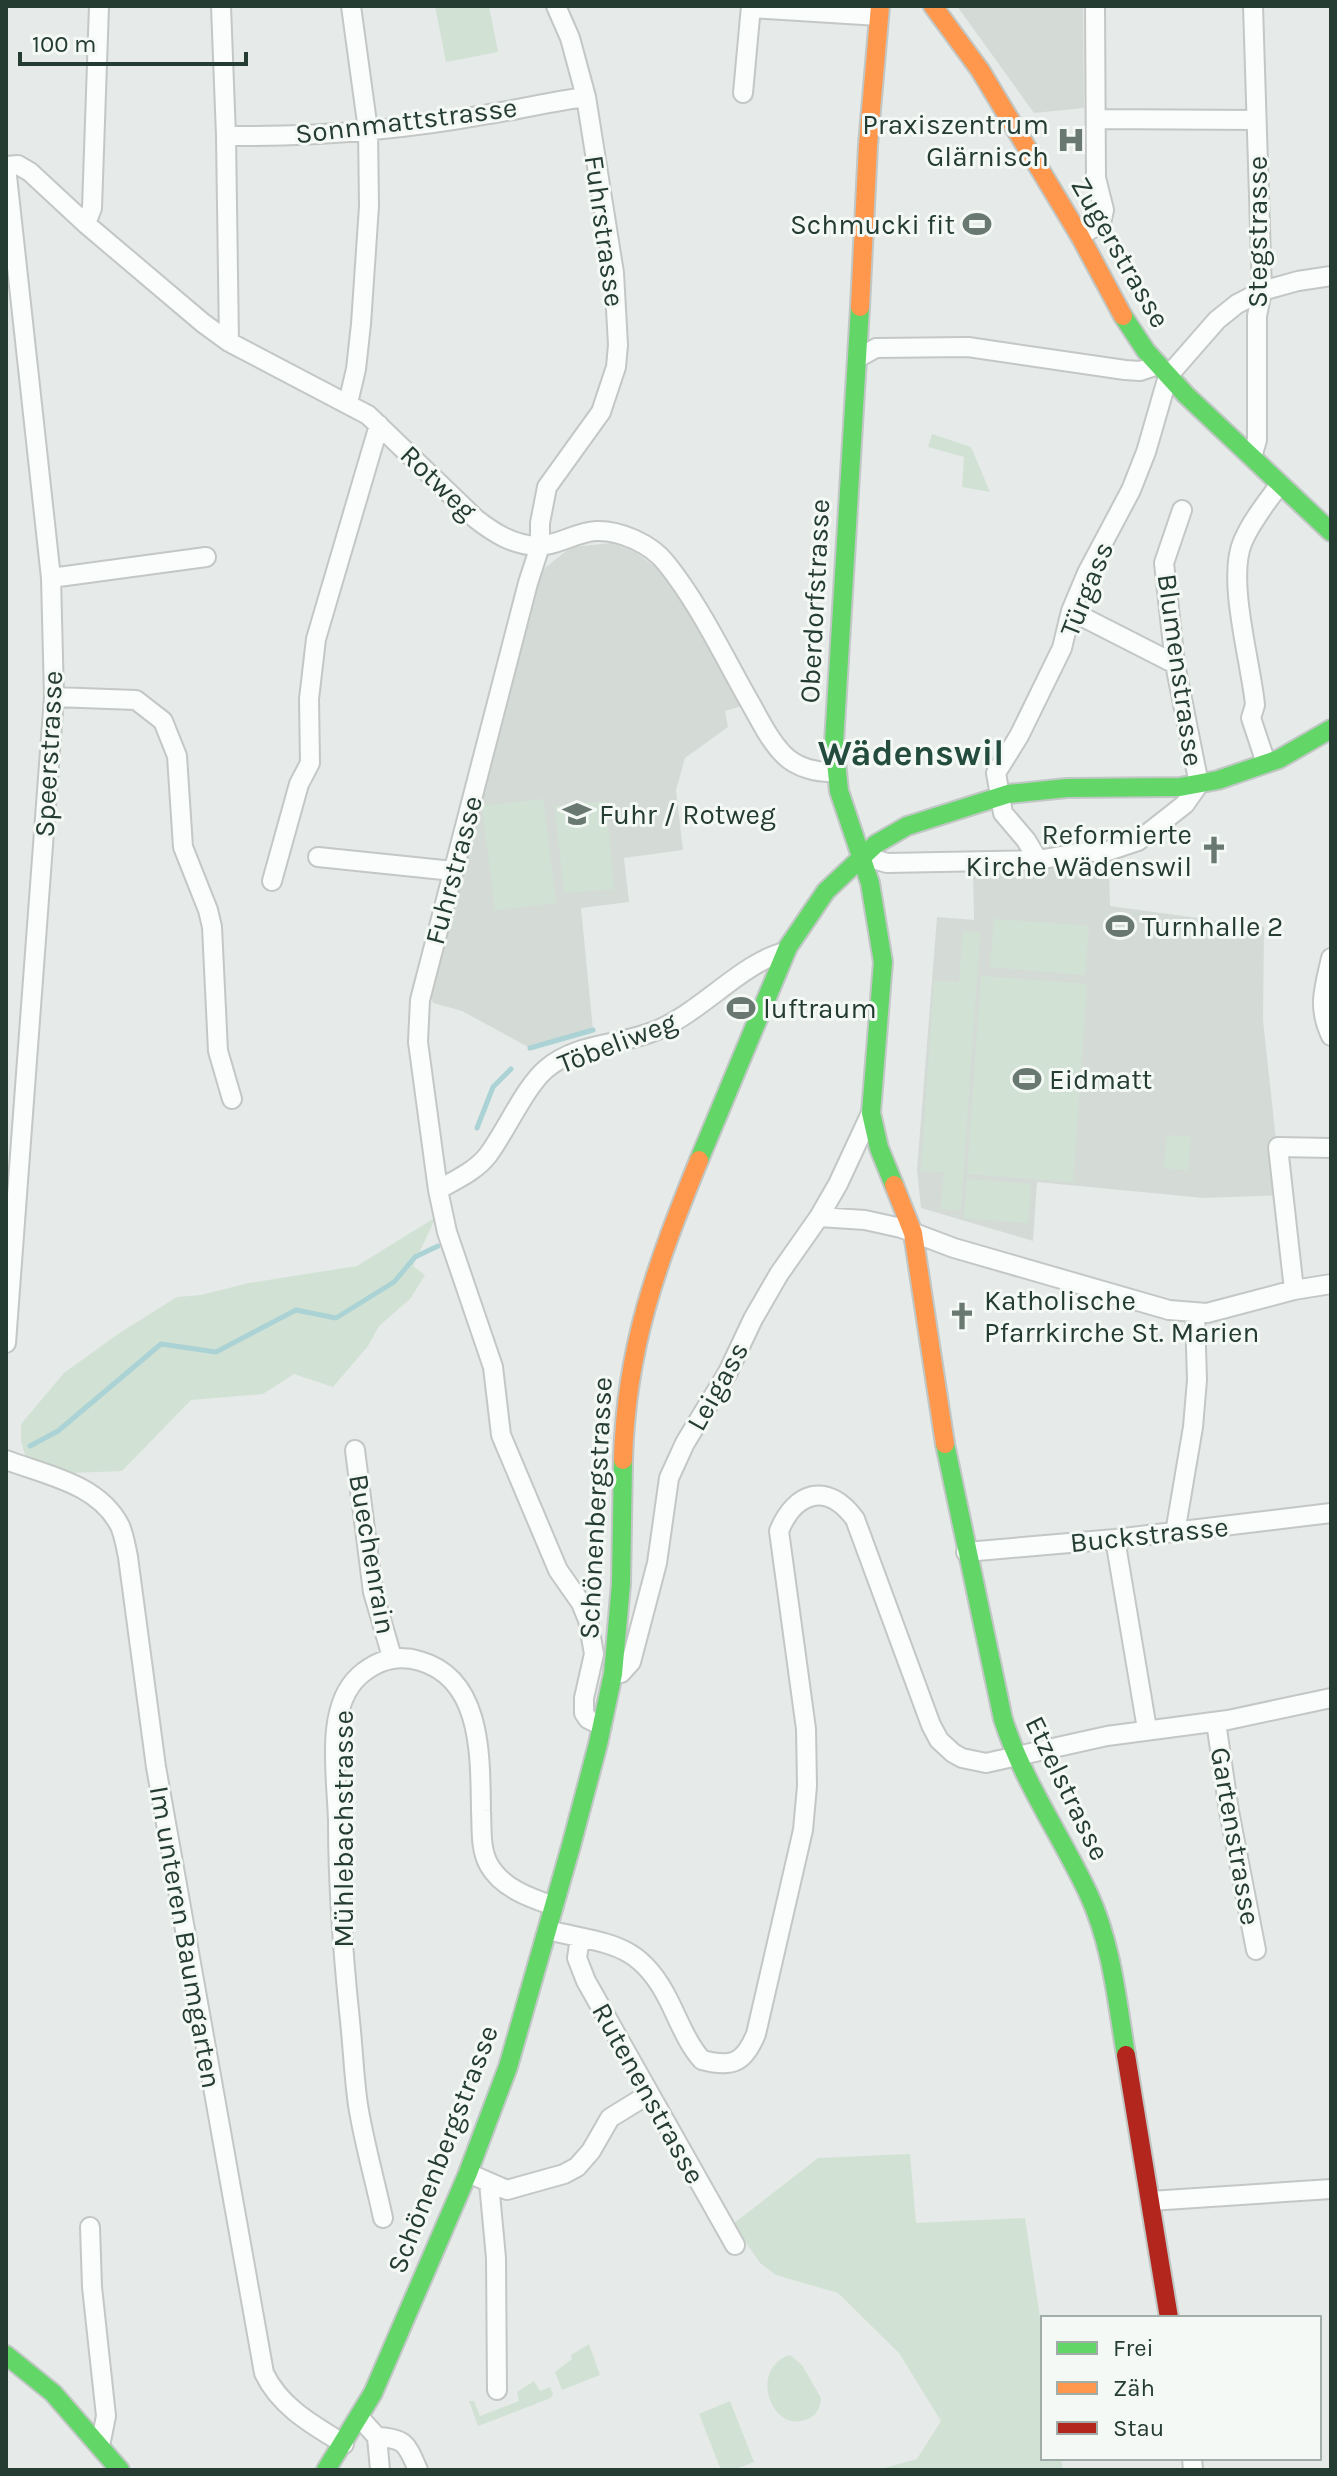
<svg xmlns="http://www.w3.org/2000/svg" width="1337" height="2476" font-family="Karla,sans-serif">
	<rect width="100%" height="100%" fill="#e6eae8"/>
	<path fill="#d4dbd7" d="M 957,6 L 1083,6 L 1084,108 L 1034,113 Z
		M 612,543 L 635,552 L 657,568 L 679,594 L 742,706 L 725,711 L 728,727 L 685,758 L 676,790 L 683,850 L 624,858 L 629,902 L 581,908 L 593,1030 L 530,1048 L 462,1011 L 433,1003 L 429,991 L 531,600 L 540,576 L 546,567 L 571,547 Z
		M 973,867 L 1109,869 L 1110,906 L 1264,927 L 1263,1020 L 1282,1195 L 1204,1198 L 1037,1182 L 1033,1241 L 921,1208 L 917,1170 L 937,917 L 974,920 Z"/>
	<path fill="#d1e2d4" d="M 435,6 L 489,6 L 498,52 L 446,62 Z
		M 932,434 L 971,447 L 990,492 L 962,487 L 964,457 L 928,447 Z
		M 543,799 L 556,903 L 495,910 L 482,806 Z
		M 606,801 L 614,889 L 564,893 L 555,806 Z
		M 994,919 L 1089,926 L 1085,975 L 990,967 Z
		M 963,932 L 980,933 L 961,1210 L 941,1209 L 944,1172 L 921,1171 L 934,981 L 959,982 Z
		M 981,976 L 1087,984 L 1073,1182 L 967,1174 Z
		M 1167,1135 L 1191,1137 L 1188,1170 L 1164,1168 Z
		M 967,1179 L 1031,1184 L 1028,1223 L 964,1218 Z
		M 436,1217 L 413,1266 L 425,1275 L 410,1299 L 379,1326 L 368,1346 L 333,1387 L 294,1374 L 263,1394 L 191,1400 L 122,1471 L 71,1473 L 25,1455 L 21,1441 L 21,1424 L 64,1373 L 118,1334 L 177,1297 L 201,1295 L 249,1283 L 357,1266 Z
		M 910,2154 L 916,2223 L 1025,2218 L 1043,2337 L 1043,2458 L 1061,2458 L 1063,2470 L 877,2470 L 917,2459 L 941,2421 L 899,2353 L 838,2293 L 776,2275 L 760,2263 L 733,2224 L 818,2158 Z
		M 589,2344 L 600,2375 L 562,2390 L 555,2372 L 572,2359 L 571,2355 Z
		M 790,2355 L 802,2365 L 821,2398 C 820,2408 817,2415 808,2419 C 771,2435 748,2368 790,2355 Z
		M 534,2381 L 540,2391 L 550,2387 L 553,2394 L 551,2398 L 478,2426 L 469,2401 L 474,2401 L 480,2416 L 519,2401 L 517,2392 Z
		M 730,2401 L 754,2462 L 733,2470 L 721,2470 L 699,2414 Z"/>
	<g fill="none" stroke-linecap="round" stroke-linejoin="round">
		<path stroke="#abd2d4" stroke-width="5" d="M 530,1048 L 593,1030
			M 477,1128 L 493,1087 L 511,1069
			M 30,1446 L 58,1431 L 161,1344 L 216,1352 L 296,1310 L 336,1318 L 394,1282 L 415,1257 L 438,1246"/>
		<defs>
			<path id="street" d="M 221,6 L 226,136 L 229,342
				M 556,6 L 570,38 L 586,97 L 614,273 L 618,345 L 616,367 L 601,412 L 547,487 L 540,523 L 540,546 L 528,583 L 420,1000 L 418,1042 L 438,1190 L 447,1232 L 493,1367 L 501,1435 L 558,1570 L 581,1603 L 588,1620 L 594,1654 L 584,1698 L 584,1713 L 588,1719 L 602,1726
				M 751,8 L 879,16
				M 743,93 L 751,6
				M 1097,119 L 1255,120
				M 226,136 C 313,137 403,130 489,114 C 522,109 553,101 586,97
				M 6,166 L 18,165 L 30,172 L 86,224 L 203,323 L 229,342 L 368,415 L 476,519 C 494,533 513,545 537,546 C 557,546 576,532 596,531 C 620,530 651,544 666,563 C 699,604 722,653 748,699 C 759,718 769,740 784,755 C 797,768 818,773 835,772
				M 6,167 L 51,578 L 54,697 L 6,1343
				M 86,224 L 92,208 L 99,6
				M 1080,236 L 1101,223 L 1104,210 L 1096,178 L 1095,6
				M 858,358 L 876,348 L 968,347 L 1125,370 L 1140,371 L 1158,365
				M 348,403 L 356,369 L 361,324 L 369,206 L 368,130 L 351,6
				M 1252,457 L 1257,440 L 1257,316 L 1262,291 L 1253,6
				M 51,578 L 206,557
				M 1071,611 L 1175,664
				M 54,697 L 136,700 L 163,721 L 177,756 L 183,847 L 208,910 L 212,927 L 218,1051 L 232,1099
				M 1266,763 L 1251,718 L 1255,705 C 1251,662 1226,579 1243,541 C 1252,520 1267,502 1280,484
				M 863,856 L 887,863 L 1038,860 L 1089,851 L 1102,853 L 1138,841 L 1185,804 L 1199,784 L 1175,664 L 1164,563 L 1182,510
				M 318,857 L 453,871
				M 1038,860 L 1026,840 L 1003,813 L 996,773 L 1019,736 L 1062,648 L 1071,611 L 1087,573 L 1131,490 L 1146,452 L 1168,376 L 1217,320 L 1237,304 L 1262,291 L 1298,281 L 1331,276
				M 272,881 L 299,784 L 310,763 L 309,699 L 316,639 L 379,425
				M 1331,958 C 1324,990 1317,1006 1331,1036
				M 438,1190 C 455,1180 476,1171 488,1155 C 506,1131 525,1087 546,1069 C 578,1042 619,1046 655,1031 C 699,1014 744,961 785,952
				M 819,1217 L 865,1220 L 901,1228 L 954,1248 L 1169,1310 L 1207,1313 L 1294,1290 L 1331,1284
				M 1294,1290 L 1278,1147 L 1331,1148
				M 355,1450 L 373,1592 L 392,1657
				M 6,1460 C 46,1475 99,1484 120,1526 C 124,1535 126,1547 128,1557 L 156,1767 L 264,2373 C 280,2407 313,2425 344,2444
				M 1175,1533 L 1193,1427 L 1197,1380 L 1195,1314
				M 1115,1539 L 1147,1729
				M 966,1552 L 1115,1539 L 1331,1513
				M 613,1674 L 621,1673 L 631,1662 L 657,1563 L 669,1478 L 685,1443 L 728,1372 L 753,1319 L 779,1274 L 819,1217 L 838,1184 L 871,1113
				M 1216,1722 L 1229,1811 L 1256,1950
				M 548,1930 C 607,1945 639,1940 669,2001 C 679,2021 687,2043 702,2060 C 732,2068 744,2063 756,2034 L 803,1830 L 807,1786 L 806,1729 L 779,1531 C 795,1492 827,1481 855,1519 L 931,1725 L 939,1740 L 953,1753 L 962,1758 L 986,1763 L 1107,1736 L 1228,1720 L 1331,1698
				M 580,1938 L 577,1958 L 586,1981 L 735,2245
				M 468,2173 L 507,2190 L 564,2174 L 577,2167 L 591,2151 L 610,2118 L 649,2094
				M 489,2183 L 496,2258 L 497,2390
				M 1150,2201 L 1331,2189
				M 383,2218 C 375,2180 364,2143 358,2105 C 354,2077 353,2049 350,2021 C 343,1954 338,1888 338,1821 C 337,1777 324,1708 359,1676 C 377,1660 397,1654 420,1661 C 483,1679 480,1758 481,1811 C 482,1829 480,1849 489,1865 C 502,1888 530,1898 554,1906
				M 90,2227 L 92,2287 L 106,2416 L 100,2446
				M 360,2418 L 377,2437 L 380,2470
				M 377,2437 C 406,2438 407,2445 418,2470
				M 1192,2458 L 1193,2470"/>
			<path id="fast" d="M 860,307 L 834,743 L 839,791 L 870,883 L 883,962 L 871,1113 L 879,1148 L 894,1185
				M 1123,316 L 1146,351 L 1186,395 L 1331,532
				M 699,1160 L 788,947 L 826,891 L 876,844 L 907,826 L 1008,794 L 1067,788 L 1180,787 L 1218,780 L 1279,759 L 1331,729
				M 945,1444 L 1003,1719 C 1023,1782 1061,1835 1089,1895 C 1112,1945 1117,2002 1126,2055
				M 6,2355 L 53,2393 L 120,2470
				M 326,2470 L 373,2393 L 468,2173 L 508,2067 L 571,1846 L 598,1744 L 613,1674 L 621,1584 L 623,1460"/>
			<path id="slow" d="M 933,6 L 980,70 L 1080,236 L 1123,316
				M 860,307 L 868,145 L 880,6
				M 894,1185 L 913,1233 L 945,1444
				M 623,1460 C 626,1346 657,1264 699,1160"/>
			<path id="jam" d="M 1126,2055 L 1169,2318"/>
		</defs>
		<use href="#street" stroke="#c3c7c5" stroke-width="22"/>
		<use href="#fast" stroke="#c1c7c5" stroke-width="22"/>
		<use href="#slow" stroke="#c1c7c5" stroke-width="22"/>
		<use href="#jam" stroke="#c1c7c5" stroke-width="22"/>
		<use href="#street" stroke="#fbfcfc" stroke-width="18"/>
		<use href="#fast" stroke="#63d668" stroke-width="18"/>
		<use href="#slow" stroke="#ff974d" stroke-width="18"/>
		<use href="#jam" stroke="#b3261e" stroke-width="18"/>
	</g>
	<defs>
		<symbol id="hospital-bare" viewBox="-9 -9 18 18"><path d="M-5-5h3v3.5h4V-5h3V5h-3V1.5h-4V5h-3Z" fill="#697972" stroke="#f4f9f6" stroke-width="2.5" paint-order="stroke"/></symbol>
		<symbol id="stadium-bare" viewBox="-9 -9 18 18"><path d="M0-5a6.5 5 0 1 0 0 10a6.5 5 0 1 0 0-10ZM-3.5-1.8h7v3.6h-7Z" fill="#697972" stroke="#f4f9f6" stroke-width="2.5" paint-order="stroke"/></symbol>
		<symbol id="school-bare" viewBox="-9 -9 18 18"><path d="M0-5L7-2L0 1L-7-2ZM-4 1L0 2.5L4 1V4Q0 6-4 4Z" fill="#697972" stroke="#f4f9f6" stroke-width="2.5" paint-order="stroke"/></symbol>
		<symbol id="church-bare" viewBox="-9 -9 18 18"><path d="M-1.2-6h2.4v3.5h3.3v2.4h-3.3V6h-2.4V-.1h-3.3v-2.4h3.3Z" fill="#697972" stroke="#f4f9f6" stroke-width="2.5" paint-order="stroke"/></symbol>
	</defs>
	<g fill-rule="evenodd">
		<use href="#hospital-bare" x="1051" y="120" width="40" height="40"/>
		<use href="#stadium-bare" x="957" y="204" width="40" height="40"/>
		<use href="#school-bare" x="557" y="794" width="40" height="40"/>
		<use href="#church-bare" x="1194" y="830" width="40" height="40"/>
		<use href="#stadium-bare" x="1100" y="906" width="40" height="40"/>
		<use href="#stadium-bare" x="721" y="988" width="40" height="40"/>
		<use href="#stadium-bare" x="1007" y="1059" width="40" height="40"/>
		<use href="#church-bare" x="942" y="1296" width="40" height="40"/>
	</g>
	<g text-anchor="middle" stroke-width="6" stroke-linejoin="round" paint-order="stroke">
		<g font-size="28" fill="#253c33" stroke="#f4f9f6">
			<text transform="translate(406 120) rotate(-7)" y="10">Sonnmattstrasse</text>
			<text transform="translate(605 231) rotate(82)" y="10">Fuhrstrasse</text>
			<text transform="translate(1257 232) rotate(-90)" y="10">Stegstrasse</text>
			<text transform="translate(1121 252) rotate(60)" y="10">Zugerstrasse</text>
			<text transform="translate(439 482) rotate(44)" y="10">Rotweg</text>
			<text transform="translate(1086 589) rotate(-68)" y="10">Türgass</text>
			<text transform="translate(814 601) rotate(-87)" y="10">Oberdorfstrasse</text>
			<text transform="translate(1181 670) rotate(82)" y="10">Blumenstrasse</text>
			<text transform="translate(48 754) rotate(-87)" y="10">Speerstrasse</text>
			<text transform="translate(453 870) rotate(-75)" y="10">Fuhrstrasse</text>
			<text transform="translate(617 1042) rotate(-21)" y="10">Töbeliweg</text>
			<text transform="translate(717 1386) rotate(-61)" y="10">Leigass</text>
			<text transform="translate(595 1508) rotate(-87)" y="10">Schönenbergstrasse</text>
			<text transform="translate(1149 1534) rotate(-6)" y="10">Buckstrasse</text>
			<text transform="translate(373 1554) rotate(80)" y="10">Buechenrain</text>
			<text transform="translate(1068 1788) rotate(64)" y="10">Etzelstrasse</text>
			<text transform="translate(343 1829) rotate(-90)" y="10">Mühlebachstrasse</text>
			<text transform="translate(1236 1836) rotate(80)" y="10">Gartenstrasse</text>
			<text transform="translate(186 1937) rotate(80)" y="10">Im unteren Baumgarten</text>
			<text transform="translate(649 2093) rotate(61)" y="10">Rutenenstrasse</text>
			<text transform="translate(442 2149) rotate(-69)" y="10">Schönenbergstrasse</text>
		</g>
		<g font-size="28" fill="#253c33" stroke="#f4f9f6" text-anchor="start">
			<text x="1049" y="134" text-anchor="end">Praxiszentrum<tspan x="1049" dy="32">Glärnisch</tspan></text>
			<text x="955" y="234" text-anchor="end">Schmucki fit</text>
			<text x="599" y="824">Fuhr / Rotweg</text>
			<text x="1192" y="844" text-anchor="end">Reformierte<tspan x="1192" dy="32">Kirche Wädenswil</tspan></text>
			<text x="1142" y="936">Turnhalle 2</text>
			<text x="763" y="1018">luftraum</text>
			<text x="1049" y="1089">Eidmatt</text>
			<text x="984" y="1310">Katholische<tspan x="984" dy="32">Pfarrkirche St. Marien</tspan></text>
		</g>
		<g font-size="36" font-weight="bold" fill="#234c3e" stroke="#f4f9f6">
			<text x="911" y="765">Wädenswil</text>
		</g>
	</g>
	<rect width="1337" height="2476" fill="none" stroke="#253c33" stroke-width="16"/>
	<rect x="1041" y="2316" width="280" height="144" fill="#f4f9f6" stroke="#a1ada8" stroke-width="2"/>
	<rect x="1057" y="2342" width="40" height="12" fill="#63d668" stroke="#a1ada8" stroke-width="2"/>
	<text x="1113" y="2356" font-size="24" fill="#253c33">Frei</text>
	<rect x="1057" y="2382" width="40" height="12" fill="#ff974d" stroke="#a1ada8" stroke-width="2"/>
	<text x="1113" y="2396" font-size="24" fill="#253c33">Zäh</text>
	<rect x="1057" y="2422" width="40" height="12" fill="#b3261e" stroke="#a1ada8" stroke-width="2"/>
	<text x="1113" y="2436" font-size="24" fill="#253c33">Stau</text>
	<path d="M20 52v12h226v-12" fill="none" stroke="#253c33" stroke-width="4"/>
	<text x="32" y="52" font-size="24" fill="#253c33" stroke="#f4f9f6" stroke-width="6" paint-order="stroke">100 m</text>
</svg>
